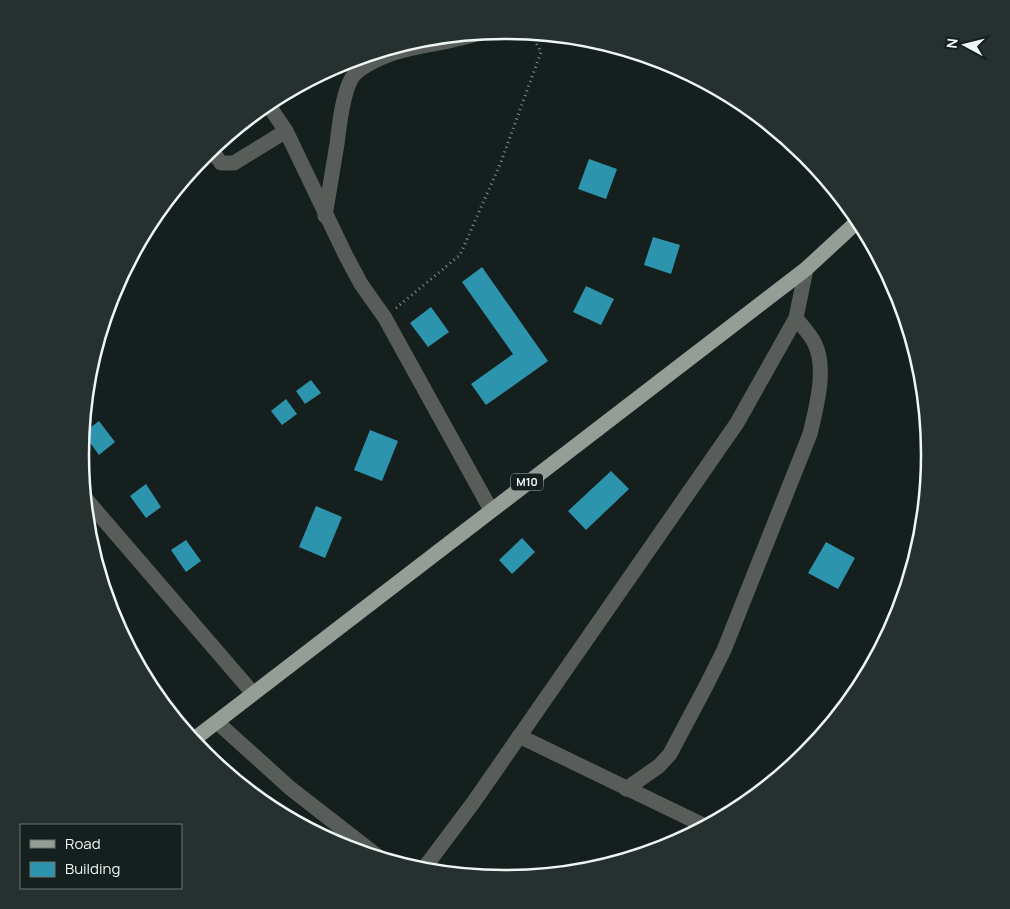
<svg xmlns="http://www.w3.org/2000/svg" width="1010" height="909" font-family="Manrope,sans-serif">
	<rect width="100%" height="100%" fill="#15201e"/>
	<path fill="#2c95ad" d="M 589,159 L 617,169 L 606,199 L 578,189 Z
		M 653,237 L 680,245 L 671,274 L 644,265 Z
		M 482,267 L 548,361 L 486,405 L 471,384 L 513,354 L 462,282 Z
		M 586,286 L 614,299 L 601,325 L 573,312 Z
		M 431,307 L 449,332 L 428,347 L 410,323 Z
		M 311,380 L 321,393 L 305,404 L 296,391 Z
		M 286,399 L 297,414 L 282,425 L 271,411 Z
		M 99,421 L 115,442 L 99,455 L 83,433 Z
		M 370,430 L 398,441 L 382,481 L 354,470 Z
		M 611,471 L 629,489 L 586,530 L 568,511 Z
		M 146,484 L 161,507 L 146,518 L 130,496 Z
		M 316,506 L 342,517 L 325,558 L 299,547 Z
		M 522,538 L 535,552 L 512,574 L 499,560 Z
		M 186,540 L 201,561 L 186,572 L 171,550 Z
		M 826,542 L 855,558 L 838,589 L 808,573 Z
		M 224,760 L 236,774 L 232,777 L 218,765 Z"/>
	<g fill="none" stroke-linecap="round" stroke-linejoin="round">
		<path stroke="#858e8d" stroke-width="3" stroke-dasharray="1 4" stroke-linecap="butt" d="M 396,308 L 460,255 L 501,162 L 541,52 L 531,33"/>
		<path stroke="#595d5a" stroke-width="15" d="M 267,103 L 286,131
			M 211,149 L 221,163 L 234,163 L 286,131 L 346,256 L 361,284 L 385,318 L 491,510
			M 325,216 C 329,192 333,168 337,144 C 339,127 343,88 354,75 C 361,66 386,55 397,52 C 425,44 455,42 482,32
			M 85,498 L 252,692
			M 217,722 L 290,788 L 380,858
			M 519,736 L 705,826
			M 626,789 L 659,766 L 670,754 L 706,686 L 724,650 L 810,434 C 816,409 827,369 815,344 C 811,335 802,326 796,318
			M 422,871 L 473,803 L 737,423 L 796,318 L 806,269"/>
		<path stroke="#959d97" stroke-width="15" d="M 193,740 L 806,269 L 859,220"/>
	</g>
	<g text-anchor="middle" stroke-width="4.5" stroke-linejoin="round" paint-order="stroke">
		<rect fill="#15201e" stroke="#adb5b4" stroke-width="1" x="511" y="473.5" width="32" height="17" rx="4"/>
		<g font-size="11" font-weight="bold" fill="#eef5f4">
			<text x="527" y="486">M10</text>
		</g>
	</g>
	<path d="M0 0H1010V909H0ZM504 39H506A415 415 0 0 1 921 454V455A415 415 0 0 1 506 870H504A415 415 0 0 1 89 455V454A415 415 0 0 1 504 39Z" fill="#26312f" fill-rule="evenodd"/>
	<path fill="none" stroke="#eef5f4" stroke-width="2.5" d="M504 39H506A415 415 0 0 1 921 454V455A415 415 0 0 1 506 870H504A415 415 0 0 1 89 455V454A415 415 0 0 1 504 39Z"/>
	<rect x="20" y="824" width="162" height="65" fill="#15201e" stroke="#6c7574"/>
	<rect x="30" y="840" width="25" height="8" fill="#959d97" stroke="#6c7574"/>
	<text x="65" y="849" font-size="15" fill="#eef5f4">Road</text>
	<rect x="30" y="862" width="25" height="15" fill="#2c95ad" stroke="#6c7574"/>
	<text x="65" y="874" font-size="15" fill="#eef5f4">Building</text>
	<g transform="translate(965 45) rotate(277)" stroke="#15201e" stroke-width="4" paint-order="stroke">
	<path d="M0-4L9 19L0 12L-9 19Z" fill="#eef5f4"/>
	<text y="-8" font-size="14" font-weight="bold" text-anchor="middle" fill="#eef5f4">N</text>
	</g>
</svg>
